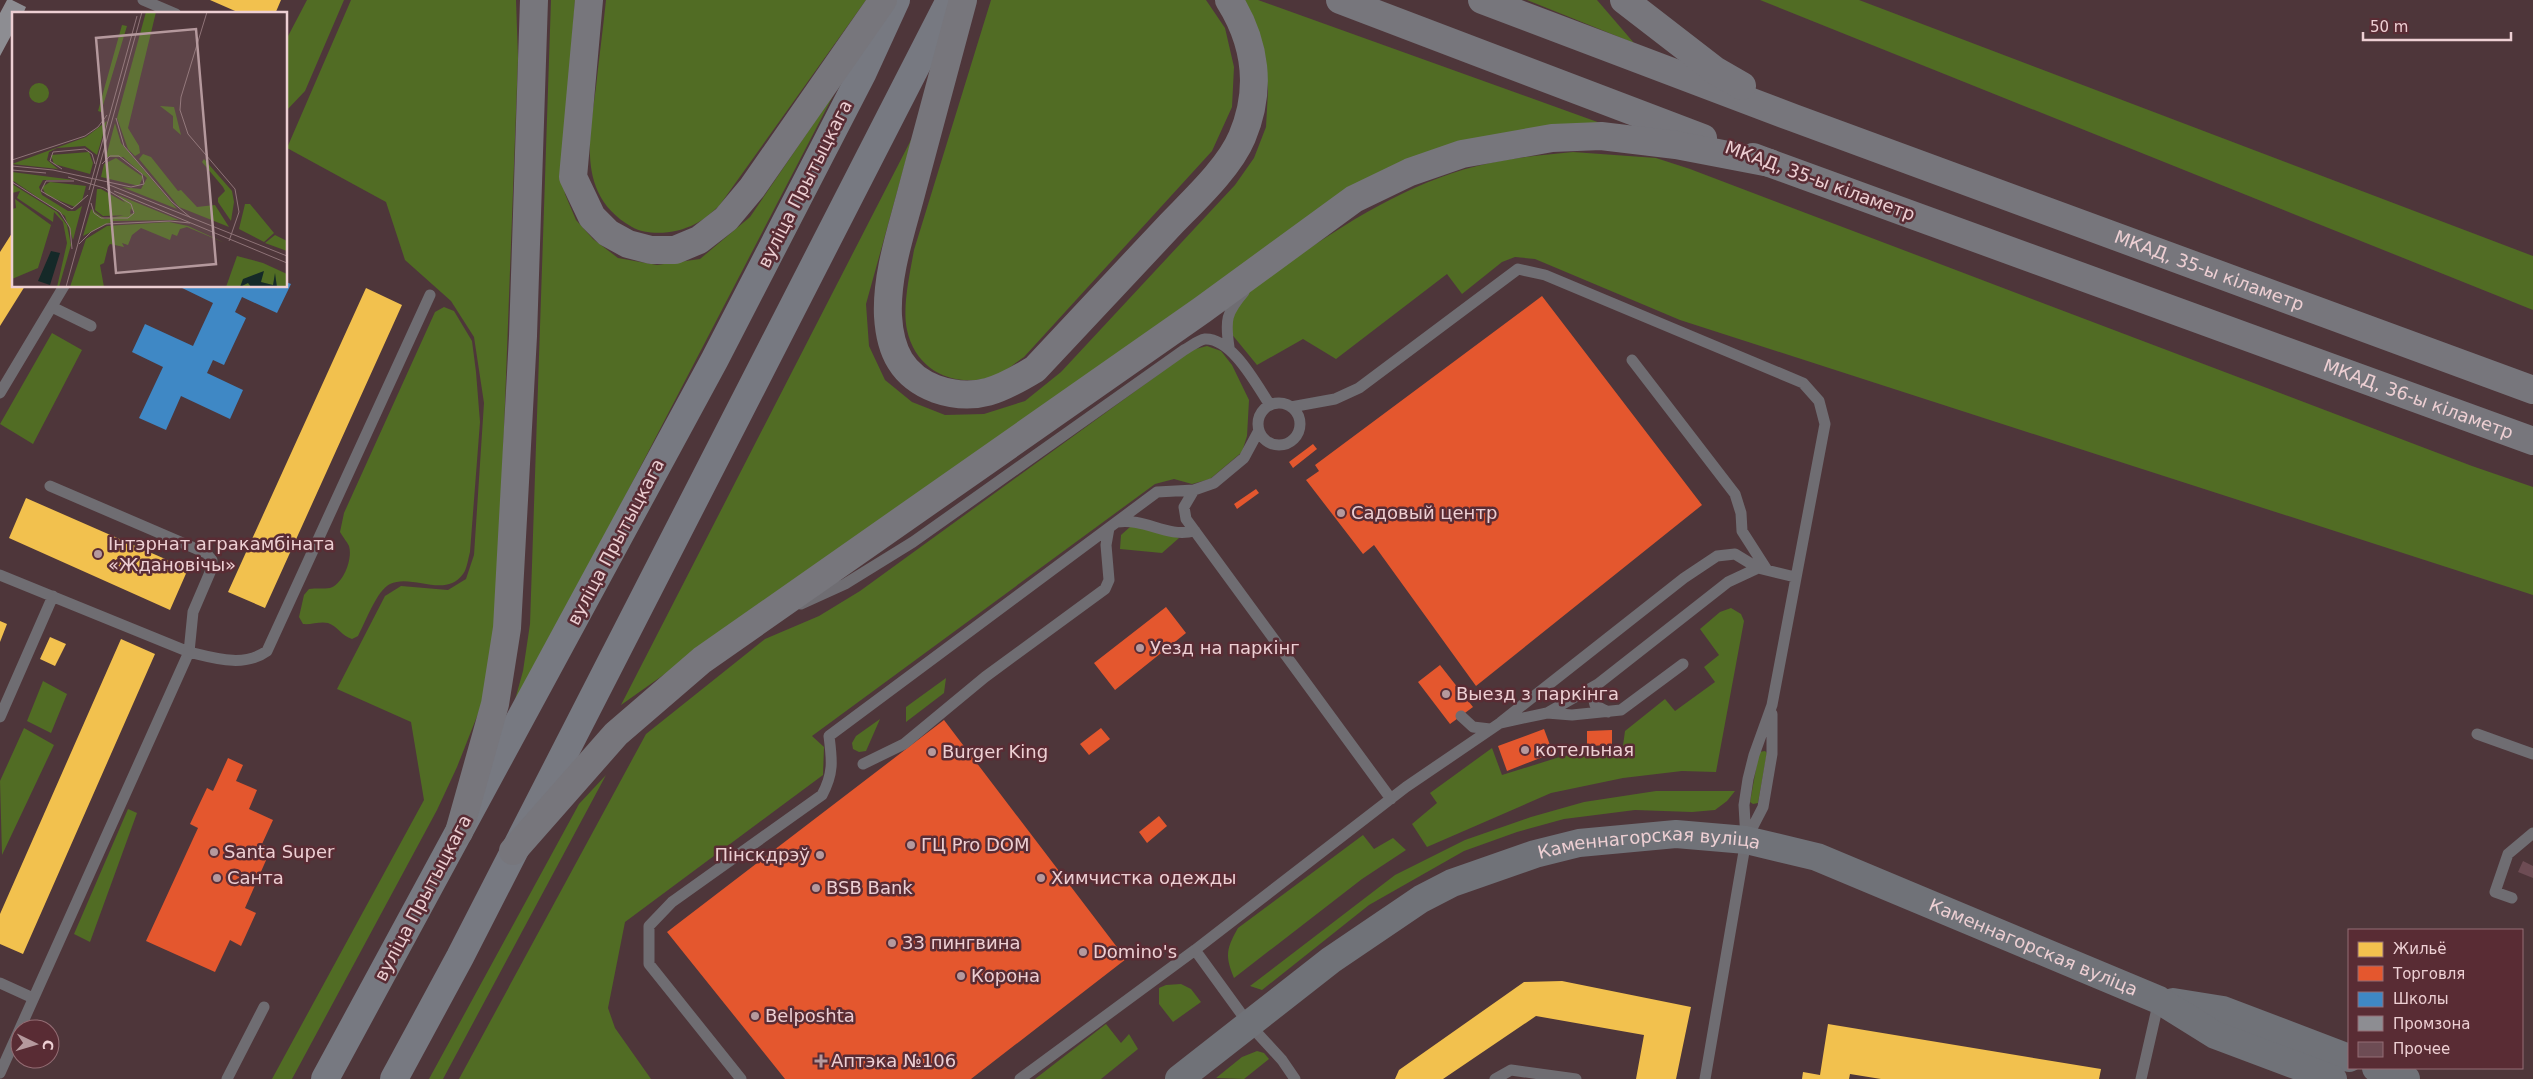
<svg xmlns="http://www.w3.org/2000/svg" width="2533" height="1079" font-family="'DejaVu Sans',sans-serif">
	<rect width="100%" height="100%" fill="#4e363a"/>
	<path fill="#516c24" d="M 307,0 L 344,0 L 305,91 L 286,111 L 286,40 Z
		M 351,0 L 516,0 L 518,58 L 497,615 L 487,691 L 457,767 L 437,810 L 292,1079 L 272,1079 L 424,800 L 411,722 L 337,689 L 385,596 L 401,586 L 448,590 L 466,579 L 474,555 L 484,403 L 474,337 L 451,301 L 405,260 L 386,202 L 287,148 Z
		M 551,0 L 575,0 L 562,169 L 565,194 L 576,220 L 593,239 L 618,258 L 657,265 L 700,259 L 750,217 L 835,92 L 510,718 L 523,671 L 530,624 Z
		M 606,0 L 866,0 L 719,206 C 712,212 704,220 695,224 C 678,233 650,237 632,227 C 577,196 589,140 596,87 C 599,58 603,29 606,0 Z
		M 991,0 L 1206,0 L 1225,28 L 1234,67 L 1232,107 L 1212,151 L 1024,357 C 1015,363 1005,372 995,376 C 956,389 916,372 907,330 C 902,307 910,273 914,250 Z
		M 1245,0 L 1258,0 L 1603,124 L 1317,212 L 621,705 L 912,138 L 866,304 L 869,346 L 885,380 L 912,402 L 945,415 L 984,414 L 1025,401 L 1061,372 L 1235,185 L 1254,158 L 1266,127 L 1268,91 L 1264,50 Z
		M 1527,0 L 1597,0 L 1634,43 Z
		M 1760,0 L 1859,0 L 2533,256 L 2533,310 Z
		M 1573,152 L 1656,158 L 1690,169 L 2472,466 L 2533,487 L 2533,595 L 1680,320 L 1535,259 L 1515,257 L 1502,262 L 1462,294 L 1447,274 L 1336,359 L 1303,339 L 1257,365 L 1230,332 L 1231,309 L 1240,299 C 1313,244 1398,182 1490,163 C 1517,157 1545,155 1573,152 Z
		M 444,307 L 454,311 L 472,341 L 476,372 L 480,422 L 470,552 C 468,559 467,569 463,574 C 445,599 412,573 390,584 C 377,590 365,623 358,636 L 352,639 C 342,636 337,626 328,623 C 320,621 311,625 303,624 L 299,617 L 304,595 L 309,589 C 316,588 324,589 330,588 C 343,584 353,559 349,546 C 347,542 343,537 340,532 L 344,513 L 435,312 Z
		M 52,333 L 82,350 L 33,444 L 0,424 Z
		M 1207,346 L 1221,351 L 1232,365 L 1249,400 L 1247,436 L 1242,452 L 1210,479 L 1192,484 L 1174,479 L 1155,484 L 812,736 L 824,747 L 823,775 L 625,922 L 608,1008 L 615,1028 L 651,1079 L 459,1079 L 646,734 L 765,639 L 819,616 L 860,591 L 1192,350 Z
		M 1135,526 L 1179,538 L 1162,553 L 1120,549 L 1121,535 L 1130,527 Z
		M 1731,608 L 1741,614 L 1744,621 L 1716,772 L 1682,771 L 1623,778 L 1551,793 L 1427,847 L 1412,824 L 1437,803 L 1430,793 L 1492,748 L 1502,775 L 1563,756 L 1622,753 L 1625,731 L 1665,699 L 1675,711 L 1715,682 L 1704,667 L 1719,655 L 1700,629 L 1720,612 Z
		M 946,678 L 944,693 L 906,722 L 906,707 Z
		M 43,681 L 67,694 L 51,733 L 27,721 Z
		M 880,719 L 866,751 L 859,752 L 853,749 L 852,743 L 856,736 Z
		M 24,728 L 54,745 L 2,855 L 0,781 Z
		M 1765,751 L 1767,753 L 1758,803 L 1753,804 L 1750,802 L 1759,752 Z
		M 606,775 L 443,1079 L 429,1079 L 579,804 Z
		M 1656,791 L 1735,791 L 1727,801 L 1715,810 L 1692,812 L 1635,810 L 1564,819 L 1517,832 L 1464,851 L 1369,905 L 1262,990 L 1250,986 L 1395,875 L 1465,840 L 1531,817 L 1584,802 Z
		M 128,809 L 137,813 L 90,942 L 74,934 Z
		M 1363,835 L 1374,849 L 1393,838 L 1406,850 L 1362,879 L 1234,978 C 1225,956 1226,949 1238,928 Z
		M 1181,984 L 1191,989 L 1201,1002 L 1173,1022 L 1159,1004 L 1159,988 L 1166,985 Z
		M 1106,1024 L 1121,1043 L 1129,1034 L 1138,1049 L 1101,1079 L 1035,1079 Z
		M 1257,1051 L 1264,1053 L 1269,1059 L 1244,1079 L 1216,1078 L 1242,1057 Z"/>
	<path fill="#f2c14e" d="M 210,0 L 281,0 L 275,14 L 242,14 Z
		M 14,230 L 14,286 L 25,286 L 0,326 L 0,252 Z
		M 366,288 L 402,305 L 265,608 L 228,592 Z
		M 26,498 L 188,569 L 170,610 L 9,538 Z
		M 0,621 L 7,624 L 0,642 Z
		M 50,637 L 66,644 L 55,666 L 40,659 Z
		M 121,639 L 155,654 L 23,954 L 0,944 L 0,914 Z
		M 1562,981 L 1691,1007 L 1676,1079 L 1636,1079 L 1644,1035 L 1536,1016 L 1443,1079 L 1395,1079 L 1399,1070 L 1524,982 Z
		M 1828,1024 L 2101,1069 L 2099,1079 L 1881,1079 L 1850,1074 L 1849,1079 L 1802,1079 L 1803,1072 L 1820,1075 Z"/>
	<path fill="#e4572e" d="M 1542,296 L 1702,505 L 1476,686 L 1374,545 L 1363,554 L 1306,480 L 1319,471 L 1315,465 Z
		M 1313,444 L 1317,449 L 1293,468 L 1289,462 Z
		M 1256,489 L 1259,493 L 1237,509 L 1234,504 Z
		M 1166,607 L 1186,633 L 1115,690 L 1094,663 Z
		M 1440,665 L 1473,707 L 1450,724 L 1418,682 Z
		M 944,720 L 1126,959 L 971,1079 L 785,1079 L 667,932 Z
		M 1101,728 L 1110,739 L 1089,755 L 1080,744 Z
		M 1544,729 L 1553,753 L 1507,771 L 1498,746 Z
		M 1612,730 L 1612,745 L 1587,746 L 1587,731 Z
		M 228,758 L 243,765 L 236,781 L 257,790 L 249,809 L 273,820 L 262,844 L 271,849 L 245,908 L 256,913 L 241,946 L 230,940 L 215,972 L 146,941 L 198,828 L 190,824 L 207,788 L 213,791 Z
		M 1159,816 L 1167,826 L 1147,843 L 1139,832 Z"/>
	<path fill="#3f88c5" d="M 286,282 L 291,284 L 277,313 L 242,297 L 235,312 L 246,318 L 224,365 L 213,360 L 207,373 L 243,390 L 230,419 L 181,396 L 166,430 L 139,418 L 163,367 L 132,352 L 145,324 L 193,346 L 213,303 L 178,286 L 286,286 Z"/>
	<path fill="#8d8d92" d="M 7,0 L 12,0 L 26,7 L 23,14 L 14,14 L 14,30 L 0,56 L 0,13 Z"/>
	<path fill="#6d4c54" d="M 2523,861 L 2533,866 L 2533,878 L 2518,872 Z"/>
	<g fill="none" stroke-linecap="round" stroke-linejoin="round">
		<path stroke="#6f6d72" stroke-width="11" d="M 143,0 L 176,14
			M 52,307 L 91,326
			M 1229,347 C 1225,320 1226,313 1244,292
			M 1632,360 L 1735,494 L 1741,513 L 1742,531 L 1767,570
			M 0,393 L 64,286
			M1258 424a21 21 0 1 1 42 0a21 21 0 1 1-42 0Z
			M 1291,407 L 1335,399 L 1359,388 L 1518,269 L 1545,275 L 1803,383 L 1819,401 L 1825,424 L 1772,705 L 1754,755 L 1748,779 L 1744,805 L 1746,840 L 1705,1079
			M 1258,432 L 1244,458 L 1214,483 L 1194,490 L 1184,507 L 1186,519 L 1391,799
			M 1117,522 C 1147,518 1165,538 1195,531
			M 0,575 L 189,652 L 193,612 L 211,570 L 212,560 L 206,553 L 50,486
			M 801,604 L 845,584 L 913,542 L 1184,350 C 1190,347 1198,340 1205,339 C 1232,338 1256,384 1270,405
			M 1598,684 L 1593,697 L 1595,705 L 1608,712
			M 1547,713 L 1572,715 L 1621,710 L 1683,664
			M 1461,716 L 1473,727 L 1490,729
			M 0,717 L 53,596
			M 1501,722 L 1684,578 L 1717,556 L 1735,554 L 1758,568
			M 2477,734 L 2533,754
			M 863,764 L 904,744 L 985,677 L 1105,589 L 1109,580 L 1106,545 L 1109,528
			M 1747,838 L 1763,807 L 1772,754 L 1772,714
			M 2512,898 L 2495,892 L 2508,854 L 2533,833
			M 1195,950 L 1248,1023 L 1282,1060 L 1295,1079
			M 0,983 L 33,998
			M 0,1073 L 189,652 C 214,658 244,668 267,651 L 430,295
			M 227,1079 L 264,1007
			M 741,1079 L 649,964 L 649,926 L 672,902 L 822,795 C 834,773 832,760 829,736 L 1157,492 L 1194,490
			M 1020,1079 L 1195,950 L 1406,787 L 1500,723 L 1547,713 L 1598,684 L 1728,582 L 1758,568 L 1795,577
			M 1495,1079 L 1511,1070 L 1576,1079
			M 2141,1079 L 2159,1000"/>
		<g stroke="#707278" stroke-width="28">
			<path d="M 2173,1002 L 2223,1010 L 2349,1058"/>
			<path d="M 2376,1068 L 2406,1079"/>
			<path id="s1" d="M 1179,1079 L 1331,960 L 1421,899 L 1452,883 L 1535,854 L 1579,843 L 1676,834 L 1746,840 L 1817,857 L 2159,1000 L 2215,1035 L 2333,1079"/>
		</g>
		<path stroke="#777981" stroke-width="28" d="M 325,1079 L 715,359 L 863,72 L 896,0
			M 394,1079 L 460,957 L 950,0"/>
		<g stroke="#77767c" stroke-width="28">
			<path d="M 589,0 L 573,177 L 592,217 L 608,233 L 628,244 L 651,250 L 675,250 L 699,240 L 726,219 L 752,188 L 883,0"/>
			<path d="M 963,0 C 946,63 929,127 912,190 C 902,229 886,274 888,316 C 890,351 902,376 936,389 C 976,403 1002,389 1035,369 C 1080,321 1125,273 1170,225 C 1193,201 1229,168 1242,137 C 1262,90 1256,43 1229,0"/>
			<path d="M 1340,0 L 1703,138"/>
			<path id="s2" d="M 1482,0 L 1794,118 L 2533,390"/>
			<path d="M 1624,0 L 1716,71 L 1742,86"/>
			<path id="s3" d="M 1753,157 L 2533,441"/>
			<path d="M 459,832 L 495,704 L 507,628 L 523,336 L 534,0"/>
			<path d="M 513,851 L 616,734 L 702,660 L 1202,310 L 1354,199 L 1410,172 L 1462,154 L 1552,138 L 1601,136 L 1676,145 L 1770,163"/>
		</g>
	</g>
	<g fill="#b5999d" stroke="#592c34" stroke-width="2">
		<circle cx="1341" cy="513" r="5"/>
		<circle cx="98" cy="554" r="5"/>
		<circle cx="1140" cy="648" r="5"/>
		<circle cx="1446" cy="694" r="5"/>
		<circle cx="1525" cy="750" r="5"/>
		<circle cx="932" cy="752" r="5"/>
		<circle cx="911" cy="845" r="5"/>
		<circle cx="214" cy="852" r="5"/>
		<circle cx="820" cy="855" r="5"/>
		<circle cx="217" cy="878" r="5"/>
		<circle cx="1041" cy="878" r="5"/>
		<circle cx="816" cy="888" r="5"/>
		<circle cx="892" cy="943" r="5"/>
		<circle cx="1083" cy="952" r="5"/>
		<circle cx="961" cy="976" r="5"/>
		<circle cx="755" cy="1016" r="5"/>
		<path d="M818.5 1053.5h5v5h5v5h-5v5h-5v-5h-5v-5h5z"/>
	</g>
	<g text-anchor="middle" stroke-width="5" stroke-linejoin="round" paint-order="stroke">
		<g font-size="18" fill="#edcfd3" stroke="#592c34">
			<text transform="translate(1820 181) rotate(20)" y="6">МКАД, 35-ы кіламетр</text>
			<text transform="translate(805 184) rotate(-63)" y="6">вуліца Прытыцкага</text>
			<text dy="6" stroke="none"><textPath href="#s2" startOffset="776">МКАД, 35-ы кіламетр</textPath></text>
			<text dy="6" stroke="none"><textPath href="#s3" startOffset="708">МКАД, 36-ы кіламетр</textPath></text>
			<text transform="translate(616 542) rotate(-62)" y="6">вуліца Прытыцкага</text>
			<text dy="6" stroke="none"><textPath href="#s1" startOffset="540">Каменнагорская вуліца</textPath></text>
			<text transform="translate(423 898) rotate(-62)" y="6">вуліца Прытыцкага</text>
			<text dy="6" stroke="none"><textPath href="#s1" startOffset="945">Каменнагорская вуліца</textPath></text>
		</g>
		<g font-size="18" fill="#edcfd3" stroke="#592c34" text-anchor="start">
			<text x="1351" y="519">Садовый центр</text>
			<text x="108" y="550">Інтэрнат агракамбіната<tspan x="108" dy="21">«Ждановічы»</tspan></text>
			<text x="1150" y="654">Уезд на паркінг</text>
			<text x="1456" y="700">Выезд з паркінга</text>
			<text x="1535" y="756">котельная</text>
			<text x="942" y="758">Burger King</text>
			<text x="921" y="851">ГЦ Pro DOM</text>
			<text x="224" y="858">Santa Super</text>
			<text x="810" y="861" text-anchor="end">Пінскдрэў</text>
			<text x="227" y="884">Санта</text>
			<text x="1051" y="884">Химчистка одежды</text>
			<text x="826" y="894">BSB Bank</text>
			<text x="902" y="949">33 пингвина</text>
			<text x="1093" y="958">Domino's</text>
			<text x="971" y="982">Корона</text>
			<text x="765" y="1022">Belposhta</text>
			<text x="831" y="1067">Аптэка №106</text>
		</g>
	</g>
	<g transform="translate(12 12)">
		<rect width="275" height="275" fill="#4e363a"/>
		<path d="M 134,0 L 144,0 L 116,116 L 127,134 L 128,141 L 123,144 L 116,137 L 105,106 ZM 110,13 L 115,14 L 89,100 L 86,99 ZM17 81a10 10 0 1 1 20 0a10 10 0 1 1-20 0ZM 148,94 L 162,95 L 169,123 L 161,116 L 161,104 ZM 95,109 L 85,143 L 73,134 L 45,136 L 37,140 L 35,148 L 46,157 L 0,152 L 74,125 ZM 103,111 L 109,131 L 165,197 L 110,175 L 129,177 L 135,166 L 111,145 L 94,145 ZM 77,140 L 81,151 L 78,162 L 42,152 L 39,143 ZM 131,142 L 139,145 L 166,179 L 169,178 L 185,195 L 203,193 L 217,215 L 167,195 L 127,147 ZM 104,146 L 131,165 L 127,174 L 89,165 L 92,152 ZM 192,147 L 220,179 L 222,190 L 219,209 L 206,190 L 206,186 L 213,179 L 211,175 L 190,150 ZM 0,160 L 62,168 L 31,168 L 27,175 L 30,183 L 56,199 L 63,199 L 70,194 L 61,228 L 53,204 L 0,168 ZM 38,170 L 74,174 L 70,189 L 63,195 L 34,183 L 30,175 ZM 0,172 L 45,200 L 55,213 L 59,233 L 47,275 L 45,275 L 55,231 L 51,210 L 42,200 L 41,210 L 5,186 L 8,179 L 0,181 ZM 85,177 L 89,177 L 119,194 L 118,203 L 91,204 L 83,198 ZM 106,183 L 167,208 L 101,209 L 71,224 L 79,197 L 93,207 L 123,201 ZM 3,187 L 39,213 L 26,256 L 0,267 L 0,197 L 4,196 ZM 233,192 L 238,192 L 262,221 L 252,230 L 227,217 ZM 157,210 L 176,214 L 213,231 L 175,215 L 168,217 L 165,224 L 160,222 L 158,228 L 129,216 L 120,223 L 116,233 L 110,231 L 112,235 L 98,232 L 96,235 L 92,251 L 88,253 L 92,275 L 58,275 L 74,227 L 95,214 ZM 263,223 L 275,229 L 275,239 L 253,231 ZM 225,244 L 251,251 L 275,262 L 275,275 L 214,275 Z" fill="#516c24"/>
		<path d="M 39,239 L 48,241 L 38,273 L 26,269 ZM 252,259 L 249,270 L 261,273 L 263,261 L 265,275 L 239,275 L 236,271 L 228,275 L 231,267 Z" fill="#152928"/>
		<path fill="none" stroke="#8e7377" stroke-width="1" d="M 195,0 L 169,85 L 168,98 L 176,122 L 223,177 L 227,200 L 217,229M 104,106 L 112,134 L 160,190 L 179,206M 0,148 L 73,124 L 86,115 L 95,103M 0,154 L 41,158 L 119,175 L 132,172 L 130,162 L 107,144 L 98,144 L 90,152M 50,157 L 38,149 L 41,140 L 73,137 L 80,142 L 83,152M 0,158 L 34,161M 56,165 L 92,176 L 119,192 L 122,201 L 116,206 L 89,206 L 82,201 L 79,191M 62,169 L 34,169 L 29,179 L 60,197 L 76,183M 0,170 L 48,200 L 58,216 L 60,237M 95,172 L 275,244M 77,178 L 125,4M 102,179 L 275,251M 67,232 L 79,220 L 94,212 L 158,209 L 178,211M 54,275 L 130,0"/>
		<path fill="#b5999d" fill-opacity="0.15" stroke="#b5999d" stroke-width="2.5" d="M 184,17 L 204,252 L 104,261 L 84,26 Z"/>
		<rect width="275" height="275" fill="none" stroke="#edcfd3" stroke-width="2.5"/>
	</g>
	<rect x="2348" y="929" width="175" height="140" fill="#592c34" stroke="#946d74"/>
	<rect x="2358" y="942" width="25" height="15" fill="#f2c14e" stroke="#946d74"/>
	<text x="2393" y="954" font-size="15" fill="#edcfd3">Жильё</text>
	<rect x="2358" y="966" width="25" height="15" fill="#e4572e" stroke="#946d74"/>
	<text x="2393" y="979" font-size="15" fill="#edcfd3">Торговля</text>
	<rect x="2358" y="992" width="25" height="15" fill="#3f88c5" stroke="#946d74"/>
	<text x="2393" y="1004" font-size="15" fill="#edcfd3">Школы</text>
	<rect x="2358" y="1016" width="25" height="15" fill="#8d8d92" stroke="#946d74"/>
	<text x="2393" y="1029" font-size="15" fill="#edcfd3">Промзона</text>
	<rect x="2358" y="1042" width="25" height="15" fill="#6d4c54" stroke="#946d74"/>
	<text x="2393" y="1054" font-size="15" fill="#edcfd3">Прочее</text>
	<g transform="translate(35 1044) rotate(95)"><circle r="24" fill="#592c34" stroke="#946d74"/>
	<path d="M0-4L9 19L0 12L-9 19Z" fill="#b5999d"/>
	<text y="-8" font-size="14" font-weight="bold" text-anchor="middle" fill="#edcfd3">С</text>
	</g>
	<path d="M2363 32v8h148v-8" fill="none" stroke="#edcfd3" stroke-width="2.5"/>
	<text x="2370" y="32" font-size="15" fill="#edcfd3" stroke="#592c34" stroke-width="4" paint-order="stroke">50 m</text>
</svg>
